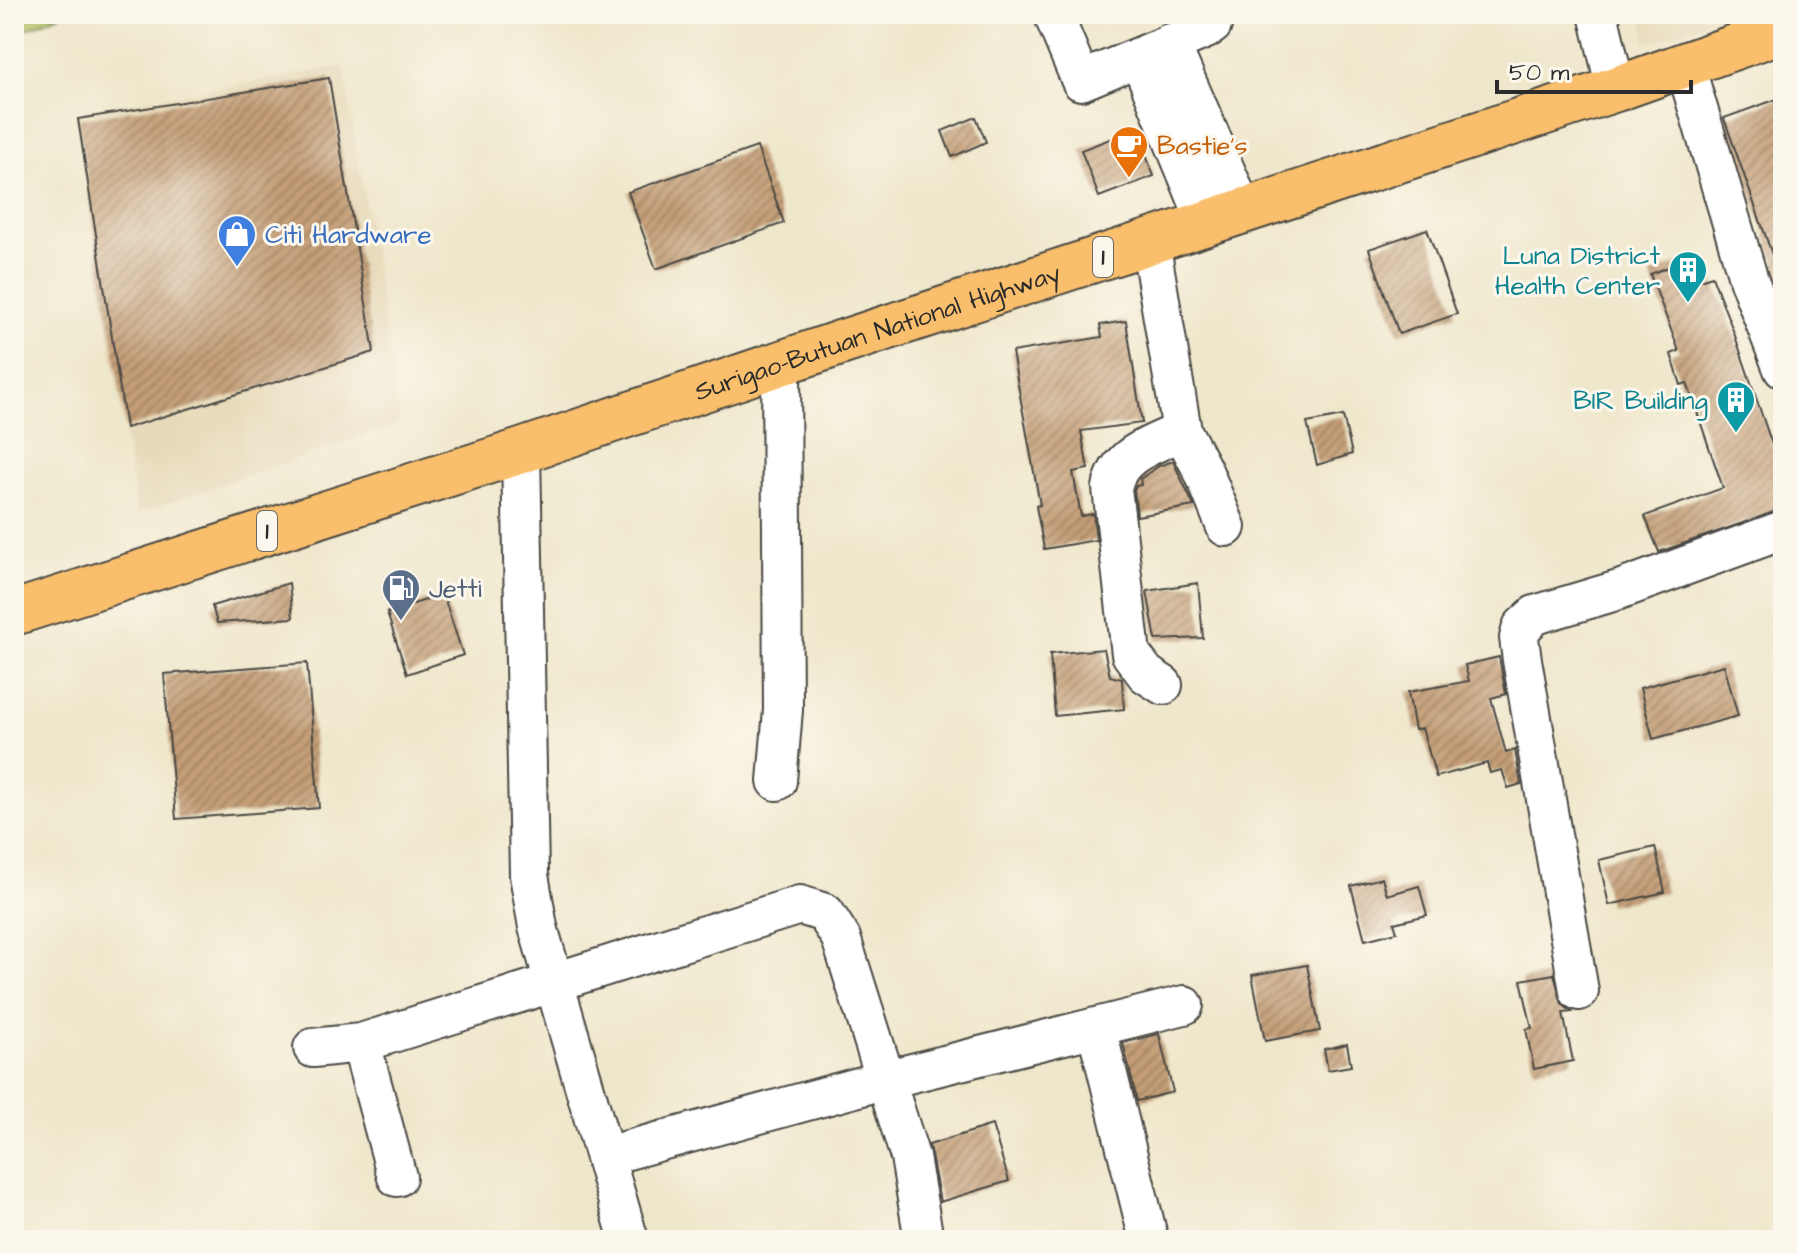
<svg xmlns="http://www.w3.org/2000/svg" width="1797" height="1254" font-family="'Architects Daughter',sans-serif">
	<defs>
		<pattern id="grass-tufts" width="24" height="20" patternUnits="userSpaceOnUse" patternTransform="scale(2)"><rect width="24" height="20" fill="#b4c163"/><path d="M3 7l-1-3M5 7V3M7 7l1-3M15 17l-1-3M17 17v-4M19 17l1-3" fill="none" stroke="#939d52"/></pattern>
		<pattern id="building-hatch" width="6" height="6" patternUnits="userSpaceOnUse" patternTransform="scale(2)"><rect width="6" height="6" fill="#c49e77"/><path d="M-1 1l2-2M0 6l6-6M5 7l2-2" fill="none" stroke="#9f8162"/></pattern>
	</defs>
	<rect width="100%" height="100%" fill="#fbf7ec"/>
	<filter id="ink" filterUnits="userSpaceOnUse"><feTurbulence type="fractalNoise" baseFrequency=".0125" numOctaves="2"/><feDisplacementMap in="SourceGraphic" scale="16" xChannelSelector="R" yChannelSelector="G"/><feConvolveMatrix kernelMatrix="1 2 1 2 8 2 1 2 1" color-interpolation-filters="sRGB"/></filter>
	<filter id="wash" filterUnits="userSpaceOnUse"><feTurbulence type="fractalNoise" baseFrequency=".006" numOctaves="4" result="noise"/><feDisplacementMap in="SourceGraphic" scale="32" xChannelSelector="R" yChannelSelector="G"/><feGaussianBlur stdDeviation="1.8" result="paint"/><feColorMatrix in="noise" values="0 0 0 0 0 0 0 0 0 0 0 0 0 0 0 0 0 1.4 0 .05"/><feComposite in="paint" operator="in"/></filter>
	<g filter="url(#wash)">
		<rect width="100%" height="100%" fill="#efe7cb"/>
		<path fill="#e7daba" d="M 1642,14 L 1736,14 L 1646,44 Z
			M 344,66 L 400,423 L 137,514 L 74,113 Z"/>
		<path fill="url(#grass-tufts)" stroke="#707647" stroke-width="2" d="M 14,14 L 62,14 L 14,35 Z"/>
		<g id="blocks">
			<path fill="url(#building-hatch)" d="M 329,78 L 374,352 L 126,428 L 78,119 Z
				M 1783,97 L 1783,277 L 1780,277 L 1724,118 Z
				M 976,117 L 986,142 L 952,157 L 942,131 Z
				M 1136,129 L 1154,176 L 1099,197 L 1081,150 Z
				M 757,147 L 784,223 L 656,269 L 628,192 Z
				M 1427,229 L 1457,314 L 1399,334 L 1369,249 Z
				M 1689,259 L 1697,281 L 1712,276 L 1734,333 L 1783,477 L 1783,509 L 1659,552 L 1645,516 L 1723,488 L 1687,383 L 1681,385 L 1671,354 L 1679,351 L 1650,274 Z
				M 1126,321 L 1142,423 L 1081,431 L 1088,469 L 1073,472 L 1081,516 L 1093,514 L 1096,540 L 1044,549 L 1036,506 L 1040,505 L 1012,352 L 1102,337 L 1100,325 Z
				M 1343,416 L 1352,454 L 1317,465 L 1307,423 Z
				M 1173,461 L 1194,506 L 1137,516 L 1134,490 L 1136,486 L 1141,485 L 1140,479 L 1159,466 Z
				M 289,583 L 293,618 L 217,623 L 212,606 Z
				M 1198,583 L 1203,638 L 1156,640 L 1147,591 Z
				M 443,594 L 463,655 L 407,674 L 387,613 Z
				M 1104,649 L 1110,676 L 1122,679 L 1124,709 L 1055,716 L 1050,654 Z
				M 1499,657 L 1506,694 L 1491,698 L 1506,753 L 1515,750 L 1521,784 L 1508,788 L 1502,770 L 1490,773 L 1487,763 L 1436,777 L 1422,728 L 1415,730 L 1408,692 L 1469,681 L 1465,665 Z
				M 307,663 L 319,808 L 176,819 L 164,674 Z
				M 1724,665 L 1738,716 L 1653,739 L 1640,688 Z
				M 1655,847 L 1665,892 L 1609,905 L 1599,860 Z
				M 1382,878 L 1387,895 L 1419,886 L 1427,915 L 1394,923 L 1397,932 L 1365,940 L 1351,886 Z
				M 1307,965 L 1320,1031 L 1265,1041 L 1252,975 Z
				M 1554,974 L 1562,1004 L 1572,1012 L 1563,1013 L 1573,1061 L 1534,1069 L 1526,1029 L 1532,1028 L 1521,980 Z
				M 1159,1034 L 1173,1092 L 1137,1101 L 1123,1043 Z
				M 1347,1044 L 1351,1066 L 1328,1070 L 1324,1049 Z
				M 992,1125 L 1009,1181 L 940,1202 L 929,1145 Z"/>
		</g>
	</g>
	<g filter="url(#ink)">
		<use href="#blocks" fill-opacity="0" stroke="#484743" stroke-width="2"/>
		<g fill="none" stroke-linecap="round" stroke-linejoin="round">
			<defs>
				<path id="minor" d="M 1053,14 L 1081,81 L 1206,29 L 1212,25 L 1214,14
					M 1598,14 L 1616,89
					M 1170,43 L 1243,211
					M 1139,57 L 1207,223
					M 1685,65 L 1749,281 L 1783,369
					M 1150,241 L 1182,431 L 1204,473 L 1226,527
					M 521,451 L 529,875 L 538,927 L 629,1240
					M 1163,685 L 1146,674 L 1131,654 L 1112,488 C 1118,453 1153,445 1182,431
					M 777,781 L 783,710 L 781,364
					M 1579,991 L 1522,660 L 1519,638 L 1522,627 L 1535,615 L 1619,590 L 1783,530
					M 1096,1027 L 1149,1240
					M 361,1043 L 397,1177
					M 313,1048 L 361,1043 L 800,905 L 825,913 L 841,938 L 910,1157 L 924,1240
					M 606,1156 L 884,1080 L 1184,1005"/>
				<g id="highway">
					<path id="s1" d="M 14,613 L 521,451 L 843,342 L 1616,89 L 1783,30"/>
				</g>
			</defs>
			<use href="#minor" stroke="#484743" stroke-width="42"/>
			<use href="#highway" stroke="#484743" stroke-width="48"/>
			<use href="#minor" stroke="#fff" stroke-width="38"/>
			<use href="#highway" stroke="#f9bf6c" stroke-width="44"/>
		</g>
	</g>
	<defs>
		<symbol id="cafe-pin" viewBox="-11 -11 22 30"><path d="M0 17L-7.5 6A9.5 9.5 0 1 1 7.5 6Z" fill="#e8710a" stroke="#fbf7ec"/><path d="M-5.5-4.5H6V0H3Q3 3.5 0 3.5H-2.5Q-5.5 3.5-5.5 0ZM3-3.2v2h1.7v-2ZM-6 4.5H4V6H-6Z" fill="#fff"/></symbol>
		<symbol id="shop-pin" viewBox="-11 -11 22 30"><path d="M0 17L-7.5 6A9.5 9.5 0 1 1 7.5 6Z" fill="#3f7fe0" stroke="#fbf7ec"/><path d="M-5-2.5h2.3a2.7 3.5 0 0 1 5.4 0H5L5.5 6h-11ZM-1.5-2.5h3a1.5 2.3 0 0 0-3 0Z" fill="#fff"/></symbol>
		<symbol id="building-pin" viewBox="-11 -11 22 30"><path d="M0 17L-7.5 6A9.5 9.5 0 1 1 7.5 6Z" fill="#0f9aa8" stroke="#fbf7ec"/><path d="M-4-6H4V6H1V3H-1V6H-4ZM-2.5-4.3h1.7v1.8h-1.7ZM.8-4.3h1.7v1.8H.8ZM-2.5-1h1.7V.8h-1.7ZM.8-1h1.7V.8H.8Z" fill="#fff"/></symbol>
		<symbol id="fuel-pin" viewBox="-11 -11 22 30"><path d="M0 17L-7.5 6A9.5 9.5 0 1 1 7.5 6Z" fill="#5c6f8a" stroke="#fbf7ec"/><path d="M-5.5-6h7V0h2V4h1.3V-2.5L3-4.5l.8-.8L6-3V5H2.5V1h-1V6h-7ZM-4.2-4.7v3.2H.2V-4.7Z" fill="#fff"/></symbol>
	</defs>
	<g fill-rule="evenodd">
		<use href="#cafe-pin" x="1107" y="123" width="44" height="60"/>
		<use href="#shop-pin" x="215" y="212" width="44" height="60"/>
		<use href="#building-pin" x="1666" y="248" width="44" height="60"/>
		<use href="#building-pin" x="1714" y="378" width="44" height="60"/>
		<use href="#fuel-pin" x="379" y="566" width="44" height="60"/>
	</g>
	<g text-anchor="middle" stroke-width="6" stroke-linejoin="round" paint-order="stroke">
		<g fill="#fbf7ec" stroke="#696865" stroke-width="2">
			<rect x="1093" y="237" width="20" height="40" rx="6"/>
			<rect x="257" y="511" width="20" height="40" rx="6"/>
		</g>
		<g font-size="24" font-weight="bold" fill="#2b2b2b">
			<text x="1103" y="265">1</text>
			<text x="267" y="539">1</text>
		</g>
		<g font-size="26" fill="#c56008" stroke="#fbf7ec" text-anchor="start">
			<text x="1157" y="154">Bastie's</text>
		</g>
		<g font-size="26" fill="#366cbe" stroke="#fbf7ec" text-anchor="start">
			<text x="265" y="243">Citi Hardware</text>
		</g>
		<g font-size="26" fill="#0d838f" stroke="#fbf7ec" text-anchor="end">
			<text x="1660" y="264">Luna District<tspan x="1660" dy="30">Health Center</tspan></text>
			<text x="1708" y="409">BIR Building</text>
		</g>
		<g font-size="26" fill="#2b2b2b" stroke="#fbf7ec">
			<text dy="9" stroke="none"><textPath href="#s1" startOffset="908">Surigao-Butuan National Highway</textPath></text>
		</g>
		<g font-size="26" fill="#4e5e75" stroke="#fbf7ec" text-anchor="start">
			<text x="429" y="597">Jetti</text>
		</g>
	</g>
	<rect width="1797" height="1254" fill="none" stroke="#fbf7ec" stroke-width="48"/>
	<path d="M1497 80v12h194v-12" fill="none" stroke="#2b2b2b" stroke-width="4"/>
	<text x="1509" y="80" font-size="24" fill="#2b2b2b" stroke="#fbf7ec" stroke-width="6" paint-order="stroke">50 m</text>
</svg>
